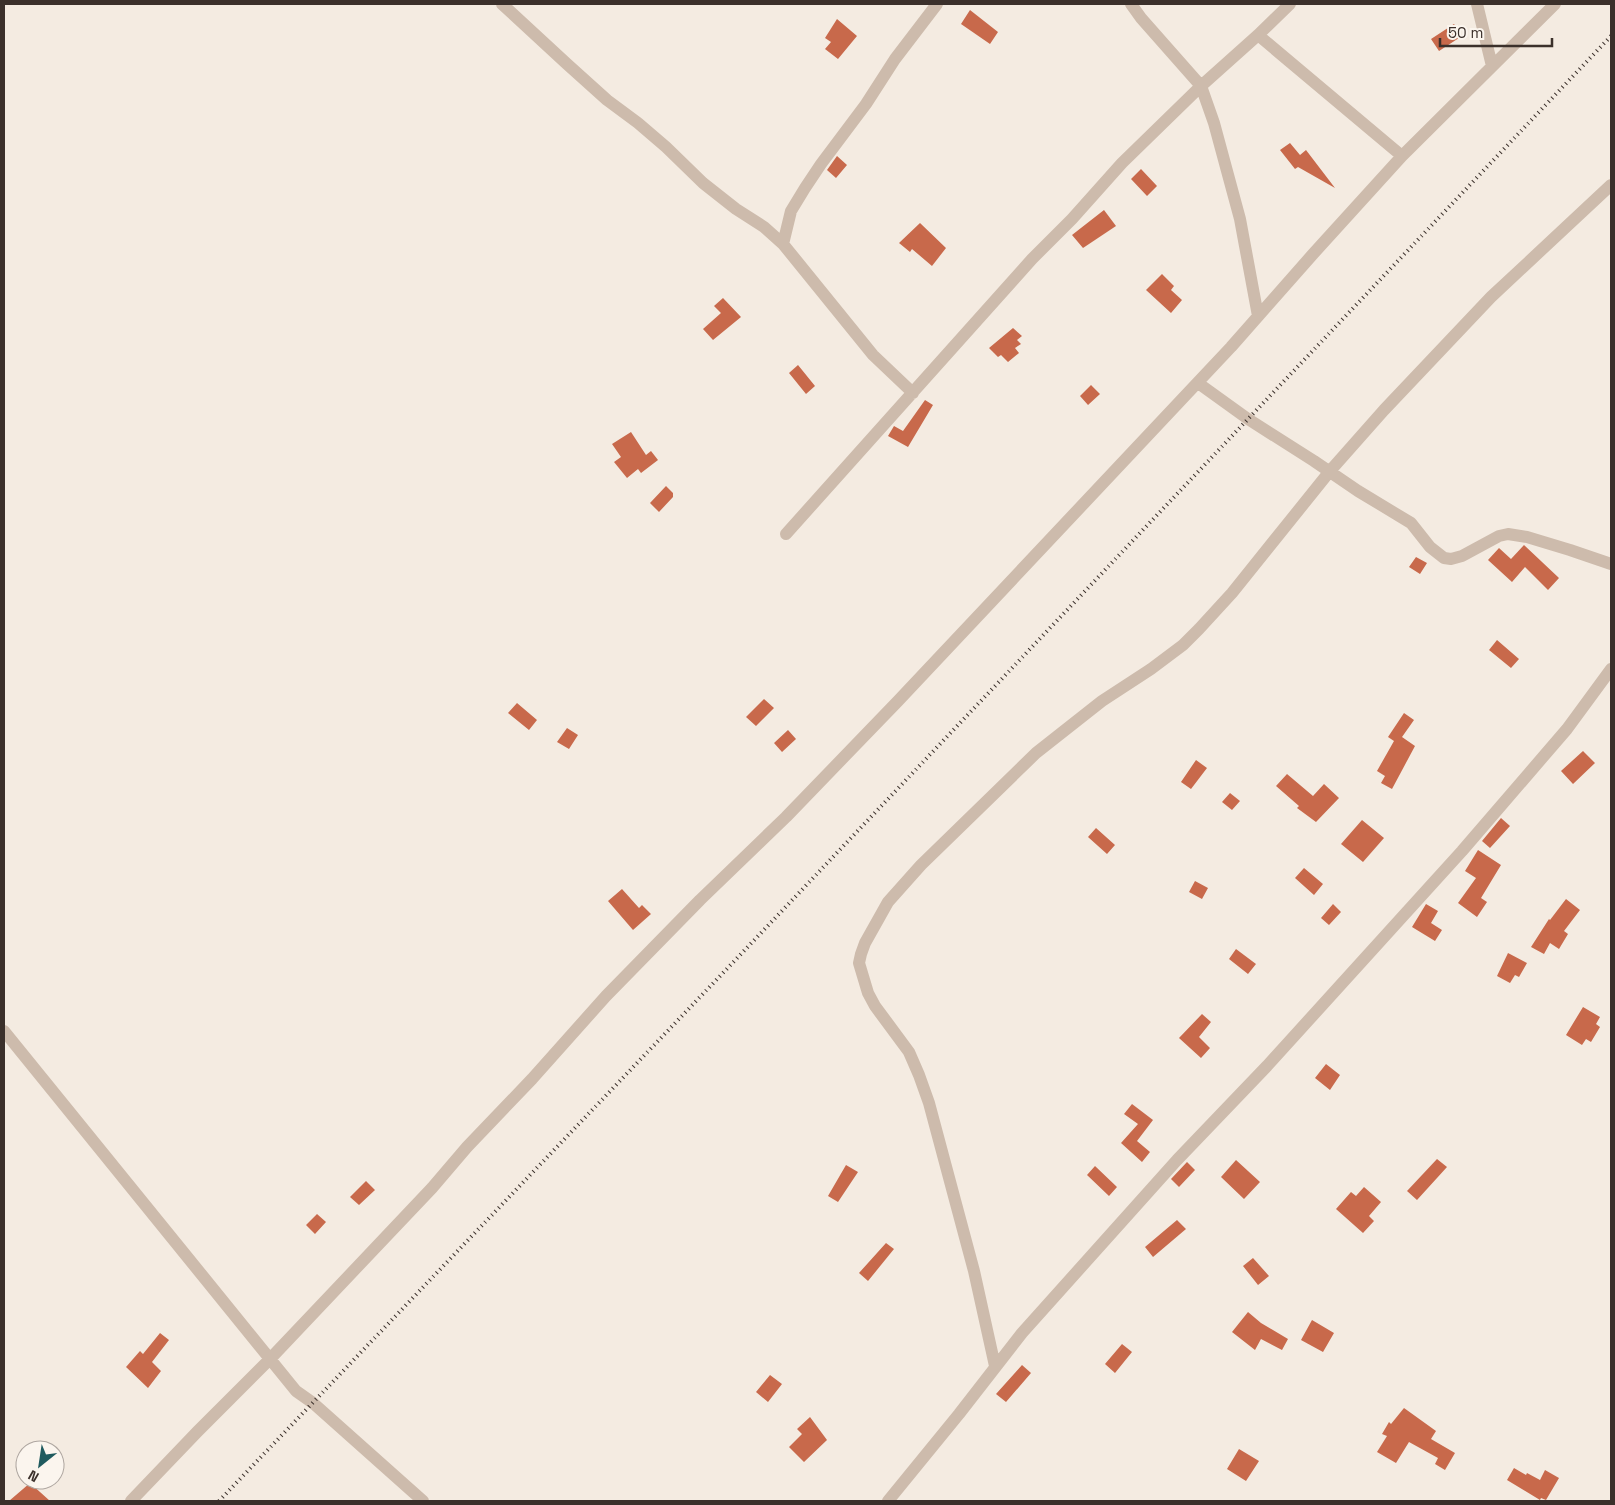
<svg xmlns="http://www.w3.org/2000/svg" width="1615" height="1505" font-family="'Space Grotesk',sans-serif">
	<rect width="100%" height="100%" fill="#f4ebe1"/>
	<path fill="#c8694b" d="M 970,10 L 998,32 L 990,44 L 961,24 Z
		M 837,19 L 857,36 L 838,59 L 825,49 L 831,42 L 825,38 Z
		M 1454,24 L 1462,36 L 1439,51 L 1431,39 Z
		M 1290,143 L 1300,155 L 1306,150 L 1335,188 L 1298,167 L 1295,169 L 1280,150 Z
		M 837,156 L 847,165 L 836,178 L 827,170 Z
		M 1141,169 L 1157,186 L 1147,196 L 1131,179 Z
		M 1104,210 L 1116,226 L 1083,248 L 1072,235 Z
		M 920,223 L 946,248 L 932,266 L 912,249 L 910,252 L 899,243 Z
		M 1162,274 L 1174,286 L 1171,290 L 1182,300 L 1171,313 L 1146,290 Z
		M 723,298 L 741,317 L 713,340 L 703,329 L 721,313 L 714,306 Z
		M 1013,328 L 1022,336 L 1017,340 L 1021,344 L 1015,348 L 1019,353 L 1008,362 L 1001,355 L 998,357 L 989,348 Z
		M 798,365 L 815,386 L 806,394 L 789,373 Z
		M 1091,385 L 1100,394 L 1088,405 L 1080,396 Z
		M 925,400 L 933,405 L 908,447 L 888,436 L 894,426 L 903,431 Z
		M 631,432 L 646,455 L 651,451 L 658,460 L 641,473 L 638,469 L 627,478 L 614,462 L 621,457 L 612,444 Z
		M 666,486 L 673,493 L 673,497 L 659,512 L 650,503 Z
		M 1524,545 L 1559,578 L 1548,590 L 1525,567 L 1512,582 L 1488,560 L 1499,548 L 1511,559 Z
		M 1416,557 L 1427,563 L 1420,574 L 1409,567 Z
		M 1497,640 L 1519,659 L 1511,668 L 1489,650 Z
		M 764,699 L 774,708 L 756,726 L 746,717 Z
		M 517,703 L 537,720 L 529,730 L 508,713 Z
		M 1404,713 L 1414,720 L 1402,737 L 1415,746 L 1392,789 L 1381,783 L 1385,776 L 1377,771 L 1394,741 L 1388,737 Z
		M 567,728 L 578,735 L 569,749 L 557,742 Z
		M 788,730 L 796,739 L 782,752 L 774,743 Z
		M 1583,751 L 1595,763 L 1573,784 L 1561,771 Z
		M 1196,760 L 1207,768 L 1191,789 L 1181,782 Z
		M 1287,774 L 1313,796 L 1324,784 L 1339,798 L 1316,822 L 1297,808 L 1299,806 L 1276,786 Z
		M 1230,793 L 1240,801 L 1232,810 L 1222,802 Z
		M 1501,818 L 1510,826 L 1490,848 L 1482,841 Z
		M 1362,820 L 1384,838 L 1363,862 L 1341,844 Z
		M 1096,828 L 1115,845 L 1107,854 L 1088,837 Z
		M 1478,850 L 1501,865 L 1481,898 L 1487,902 L 1477,917 L 1458,903 L 1476,878 L 1465,871 Z
		M 1304,868 L 1323,884 L 1314,895 L 1295,878 Z
		M 1195,881 L 1208,888 L 1202,899 L 1189,892 Z
		M 622,889 L 639,908 L 642,905 L 651,914 L 633,930 L 608,901 Z
		M 1566,899 L 1580,910 L 1564,931 L 1568,934 L 1559,949 L 1550,943 L 1544,954 L 1531,947 L 1549,919 L 1550,920 Z
		M 1333,904 L 1341,912 L 1329,925 L 1321,918 Z
		M 1426,904 L 1438,911 L 1431,923 L 1442,930 L 1435,941 L 1412,927 Z
		M 1236,949 L 1256,964 L 1248,974 L 1229,959 Z
		M 1508,953 L 1527,963 L 1519,977 L 1515,975 L 1510,983 L 1497,976 Z
		M 1583,1007 L 1600,1017 L 1596,1024 L 1600,1027 L 1591,1042 L 1586,1039 L 1582,1045 L 1566,1035 Z
		M 1202,1014 L 1211,1022 L 1199,1037 L 1210,1048 L 1201,1058 L 1179,1038 Z
		M 1326,1064 L 1340,1075 L 1330,1090 L 1315,1078 Z
		M 1132,1104 L 1153,1120 L 1137,1141 L 1150,1152 L 1142,1162 L 1121,1143 L 1138,1124 L 1124,1114 Z
		M 1437,1159 L 1447,1167 L 1417,1200 L 1407,1191 Z
		M 1236,1160 L 1260,1182 L 1244,1199 L 1221,1177 Z
		M 1187,1162 L 1195,1170 L 1179,1187 L 1171,1179 Z
		M 846,1165 L 858,1172 L 838,1202 L 828,1196 Z
		M 1095,1166 L 1117,1187 L 1109,1196 L 1087,1175 Z
		M 366,1181 L 375,1190 L 359,1205 L 350,1197 Z
		M 1364,1187 L 1381,1202 L 1369,1216 L 1374,1221 L 1363,1233 L 1336,1209 L 1351,1192 L 1356,1196 Z
		M 317,1214 L 326,1222 L 315,1234 L 306,1225 Z
		M 1177,1220 L 1186,1229 L 1153,1257 L 1145,1247 Z
		M 886,1243 L 894,1249 L 868,1281 L 859,1273 Z
		M 1253,1258 L 1269,1276 L 1258,1285 L 1243,1266 Z
		M 1248,1312 L 1261,1323 L 1288,1339 L 1282,1350 L 1261,1339 L 1255,1350 L 1232,1332 Z
		M 1312,1320 L 1334,1333 L 1323,1352 L 1301,1340 Z
		M 160,1333 L 169,1340 L 152,1362 L 161,1371 L 148,1388 L 126,1367 L 140,1351 L 143,1354 Z
		M 1122,1344 L 1132,1352 L 1115,1373 L 1105,1364 Z
		M 1022,1365 L 1031,1373 L 1006,1402 L 996,1394 Z
		M 770,1375 L 782,1384 L 768,1402 L 756,1392 Z
		M 1404,1408 L 1436,1431 L 1431,1439 L 1455,1453 L 1445,1470 L 1435,1464 L 1438,1458 L 1409,1442 L 1396,1463 L 1377,1452 L 1387,1436 L 1382,1434 L 1389,1422 L 1391,1424 Z
		M 810,1417 L 827,1440 L 804,1462 L 789,1447 L 802,1434 L 797,1429 Z
		M 1239,1449 L 1259,1461 L 1246,1481 L 1227,1469 Z
		M 1514,1468 L 1526,1475 L 1527,1473 L 1540,1480 L 1545,1470 L 1559,1478 L 1546,1500 L 1541,1498 L 1540,1500 L 1507,1480 Z
		M 30,1483 L 50,1501 L 9,1501 Z"/>
	<g fill="none" stroke-linecap="round" stroke-linejoin="round">
		<path stroke="#cdbbac" stroke-width="12" d="M 502,4 L 567,64 L 607,100 L 638,123 L 666,147 L 703,183 L 736,209 L 764,227 L 783,244 L 873,355 L 913,393
			M 1131,4 L 1141,18 L 1201,86 L 1214,123 L 1240,219 L 1258,316
			M 1477,4 L 1492,66
			M 1258,35 L 1402,156
			M 783,244 L 791,211 L 805,188 L 821,164 L 866,104 L 895,59 L 937,4
			M 1198,383 L 1248,419 L 1314,461 L 1358,491 L 1411,523 L 1430,547 L 1444,558 L 1451,559 L 1462,556 L 1499,536 L 1508,534 L 1527,537 L 1570,550 L 1611,564
			M 786,534 L 1032,259 L 1072,219 L 1122,163 L 1201,86 L 1258,35 L 1290,4
			M 4,1031 L 296,1391 L 313,1403 L 423,1501
			M 995,1366 L 974,1271 L 929,1103 L 919,1075 L 909,1052 L 875,1006 L 868,993 L 859,963 L 861,954 L 865,943 L 888,902 L 921,865 L 1036,753 L 1102,701 L 1151,669 L 1183,645 L 1199,629 L 1232,593 L 1330,471 L 1384,410 L 1491,297 L 1611,185
			M 131,1501 L 198,1431 L 270,1359 L 432,1188 L 467,1147 L 532,1079 L 606,996 L 700,900 L 786,817 L 898,701 L 1231,347 L 1313,254 L 1402,156 L 1555,4
			M 888,1501 L 959,1414 L 1022,1333 L 1177,1160 L 1267,1066 L 1462,851 L 1567,729 L 1611,669"/>
		<path stroke="#3b302b" stroke-width="4" stroke-dasharray="1 4" stroke-linecap="butt" d="M 219,1501 L 742,953 L 1611,36"/>
	</g>
	<rect width="1615" height="1505" fill="none" stroke="#3b302b" stroke-width="10"/>
	<g transform="translate(40 1465) rotate(210)"><circle r="24" fill="#fbf5ee" stroke="#aea6a0"/>
	<path d="M0-4L9 19L0 12L-9 19Z" fill="#1f5a5e"/>
	<text y="-8" font-size="14" font-weight="bold" text-anchor="middle" fill="#3b302b">N</text>
	</g>
	<path d="M1440 38v8h112v-8" fill="none" stroke="#3b302b" stroke-width="2.5"/>
	<text x="1448" y="38" font-size="15" fill="#3b302b" stroke="#fbf5ee" stroke-width="4" paint-order="stroke">50 m</text>
</svg>
